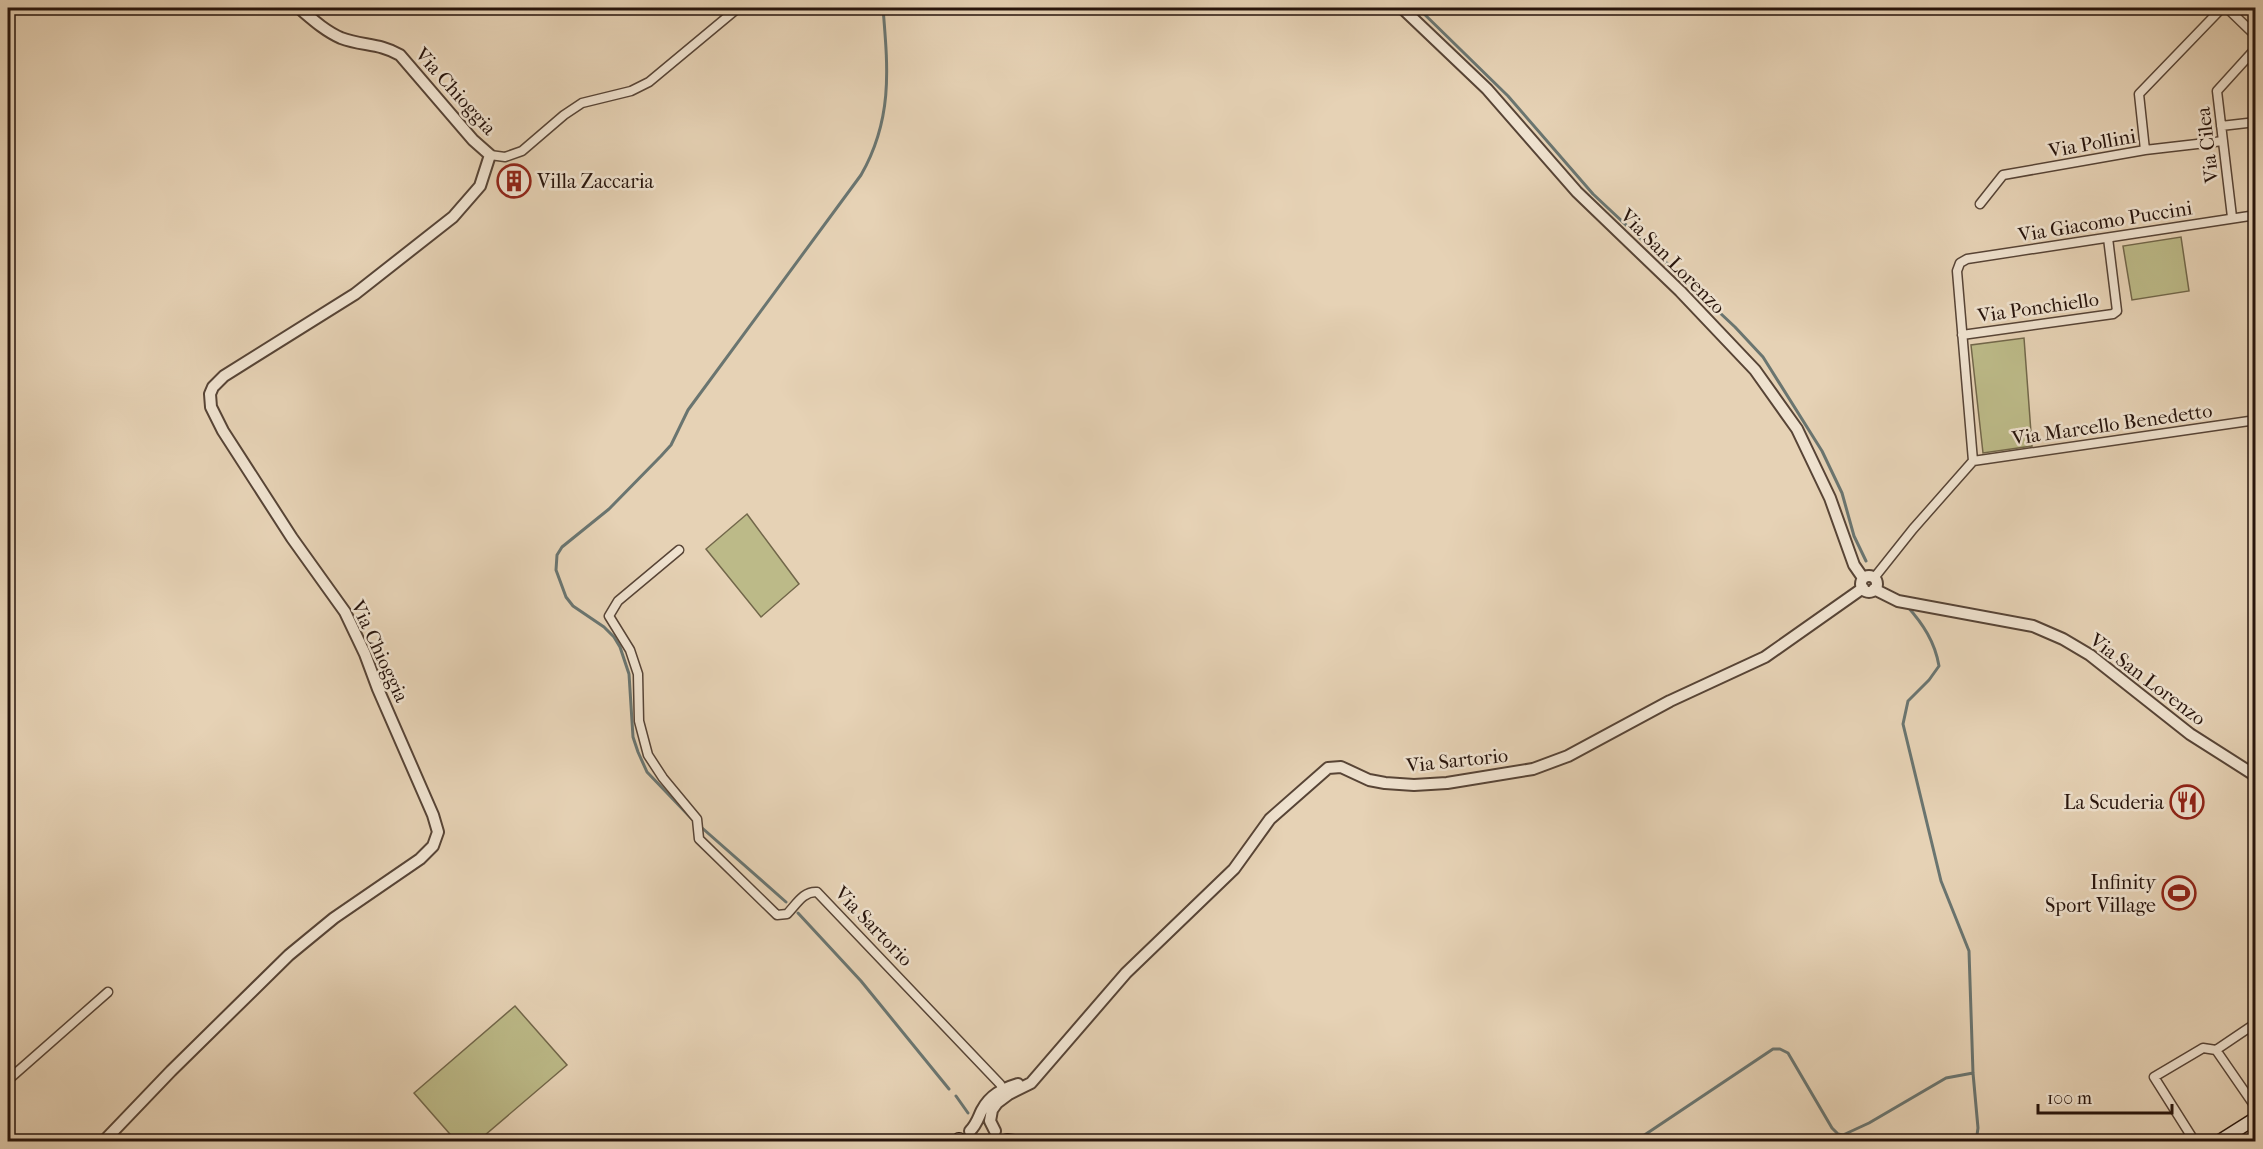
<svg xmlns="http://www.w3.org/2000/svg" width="2263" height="1149" font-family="'IM FELL French Canon',serif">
	<rect width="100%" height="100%" fill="#e6d2b5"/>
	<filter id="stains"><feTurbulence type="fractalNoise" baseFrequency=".00333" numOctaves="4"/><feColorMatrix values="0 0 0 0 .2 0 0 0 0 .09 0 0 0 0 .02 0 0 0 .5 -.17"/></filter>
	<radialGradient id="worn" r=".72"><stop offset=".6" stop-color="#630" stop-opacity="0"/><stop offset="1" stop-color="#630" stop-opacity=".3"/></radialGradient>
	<path fill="#bcba88" stroke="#72674a" stroke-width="1.5" d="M 2181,237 L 2189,291 L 2132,300 L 2123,246 Z
		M 2024,338 L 2032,446 L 1983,453 L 1971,345 Z
		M 747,514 L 799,584 L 761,617 L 706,549 Z
		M 515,1006 L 567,1065 L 478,1141 L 456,1141 L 414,1093 Z"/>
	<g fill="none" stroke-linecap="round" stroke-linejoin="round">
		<path stroke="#6a7570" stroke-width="3" d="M 1418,8 L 1508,96 L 1593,194 L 1735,327 L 1763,357 L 1822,451 L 1842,493 L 1854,536 L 1866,561
			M 1907,606 C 1923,624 1935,642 1939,666 L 1929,680 L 1908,701 L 1903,724 L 1941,881 L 1969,951 L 1973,1073 L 1978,1128 L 1976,1142
			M 691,818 L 647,772 L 638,752 L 633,737 L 629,674 L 620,647 L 614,637 L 604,627 L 573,606 L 566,597 L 556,570 L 557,555 L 562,547 L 609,509 L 661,456 L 671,445 L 688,410 L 861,175 C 893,119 888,69 883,8
			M 701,827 L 786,902
			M 798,913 L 861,981 L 949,1089
			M 956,1096 L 968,1113
			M 1634,1142 L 1773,1049 L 1780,1049 L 1788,1053 L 1832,1128 L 1838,1134 L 1843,1135 L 1869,1123 L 1946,1078 L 1973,1073"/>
		<defs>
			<path id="minor" d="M 2227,8 L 2256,36
				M 2221,126 L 2256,122
				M 2145,150 L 2139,94 L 2222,8
				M 490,155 L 505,157 L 522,151 L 564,115 L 582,103 L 631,91 L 649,82 L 738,8
				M 1980,204 L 2003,175 L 2145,150 L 2223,141
				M 2232,217 L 2217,91 L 2256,48
				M 1962,335 L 2113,314 L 2117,311 L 2108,238
				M 1973,461 L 2256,420
				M 679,550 L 618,601 L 609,616 L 630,650 L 638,674 L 639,721 L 648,755 L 663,778 L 697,819 L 699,839 L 777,915 L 787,914 C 796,905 803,891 817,892 L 1000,1084 L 1005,1093
				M 1874,578 L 1913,529 L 1973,461 L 1957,271 L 1960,263 L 1967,259 L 2256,215
				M 2216,1050 L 2256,1108
				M 8,1080 L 108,992
				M 2195,1142 L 2154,1077 L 2203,1048 L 2216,1050 L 2256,1023"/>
			<path id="tertiary" d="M 1402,8 L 1487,89 L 1577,192 L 1680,291 L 1755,370 L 1797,429 L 1830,498 L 1854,565 L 1863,578
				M1861 584a8 8 0 1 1 16 0a8 8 0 1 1-16 0Z
				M 1874,589 L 1898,601 L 2033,626 L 2063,639 L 2090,655 L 2190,734 L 2256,776
				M 970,1131 C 977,1124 978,1118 982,1110 C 990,1095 1002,1089 1018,1084
				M 995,1131 L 990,1121 L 992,1110 L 997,1103 L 1009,1094 L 1031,1083 L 1126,973 L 1234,869 L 1270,819 L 1328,768 L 1341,767 L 1369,780 L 1385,783 L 1414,785 L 1447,783 L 1533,769 L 1568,756 L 1670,701 L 1765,657 L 1863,588
				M 103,1142 L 171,1071 L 289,955 L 334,918 L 420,859 L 433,846 L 438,832 L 433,815 L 378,689 L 365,654 L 345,612 L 292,538 L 223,431 L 211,407 L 210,394 L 213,387 L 224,376 L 355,294 L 453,217 L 480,186 L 490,155 L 473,140 L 400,55 C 380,43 362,46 341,38 C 325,31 312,19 299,8"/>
			<path id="secondary" d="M 2218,1142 L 2256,1118"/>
			<path id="trunk" d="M 1007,1141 L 1014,1142
				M 957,1142 L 959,1140
				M 1034,1142 L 1088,1142"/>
		</defs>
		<use href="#minor" stroke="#574436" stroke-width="11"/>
		<use href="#tertiary" stroke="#574436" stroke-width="14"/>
		<use href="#secondary" stroke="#27140c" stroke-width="15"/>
		<use href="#trunk" stroke="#27140c" stroke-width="16"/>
		<use href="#minor" stroke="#efe2cf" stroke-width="8"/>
		<use href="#tertiary" stroke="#efe2cf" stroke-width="10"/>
		<use href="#secondary" stroke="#efe2cf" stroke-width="12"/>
		<use href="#trunk" stroke="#e6d2b5" stroke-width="14"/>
	</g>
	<defs>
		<symbol id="building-ring" viewBox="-11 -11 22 22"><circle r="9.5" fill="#efe2cf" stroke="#8f2418" stroke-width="1.5"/><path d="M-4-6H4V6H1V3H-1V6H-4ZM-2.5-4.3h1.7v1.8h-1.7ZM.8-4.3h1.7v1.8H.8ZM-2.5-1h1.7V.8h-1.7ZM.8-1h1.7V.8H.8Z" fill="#8f2418"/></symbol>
		<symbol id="restaurant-ring" viewBox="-11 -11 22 22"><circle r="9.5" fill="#efe2cf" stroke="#8f2418" stroke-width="1.5"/><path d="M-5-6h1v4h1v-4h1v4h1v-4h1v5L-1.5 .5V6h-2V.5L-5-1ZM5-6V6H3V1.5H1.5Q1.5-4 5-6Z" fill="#8f2418"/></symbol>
		<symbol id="stadium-ring" viewBox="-11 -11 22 22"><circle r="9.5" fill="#efe2cf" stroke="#8f2418" stroke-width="1.5"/><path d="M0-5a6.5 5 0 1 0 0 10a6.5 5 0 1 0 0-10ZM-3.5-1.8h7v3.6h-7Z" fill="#8f2418"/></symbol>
	</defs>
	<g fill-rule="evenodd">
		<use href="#building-ring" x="495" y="162" width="38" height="38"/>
		<use href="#restaurant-ring" x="2168" y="783" width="38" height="38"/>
		<use href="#stadium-ring" x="2160" y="874" width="38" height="38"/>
	</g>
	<g text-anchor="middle" stroke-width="5" stroke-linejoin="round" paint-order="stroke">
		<g font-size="20" fill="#27140c" stroke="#efe2cf">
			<text transform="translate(456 91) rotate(48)" y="7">Via Chioggia</text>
			<text transform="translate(2092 143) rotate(-10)" y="7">Via Pollini</text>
			<text transform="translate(2207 145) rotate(-97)" y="7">Via Cilea</text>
			<text transform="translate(2105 221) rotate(-9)" y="7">Via Giacomo Puccini</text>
			<text transform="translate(1673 261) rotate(45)" y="7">Via San Lorenzo</text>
			<text transform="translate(2038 307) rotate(-8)" y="7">Via Ponchiello</text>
			<text transform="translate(2112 424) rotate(-8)" y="7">Via Marcello Benedetto</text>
			<text transform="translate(380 651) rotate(65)" y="7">Via Chioggia</text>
			<text transform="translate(2148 679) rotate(37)" y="7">Via San Lorenzo</text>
			<text transform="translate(1457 760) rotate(-6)" y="7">Via Sartorio</text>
			<text transform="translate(874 926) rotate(46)" y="7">Via Sartorio</text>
		</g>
		<g font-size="20" fill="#27140c" stroke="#efe2cf" text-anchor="end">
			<text x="537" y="188" text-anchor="start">Villa Zaccaria</text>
			<text x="2164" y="809">La Scuderia</text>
			<text x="2156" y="889">Infinity<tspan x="2156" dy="23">Sport Village</tspan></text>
		</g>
	</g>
	<rect width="2263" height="1149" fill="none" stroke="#e6d2b5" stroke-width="30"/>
	<rect x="9" y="9" width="2245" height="1131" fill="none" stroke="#27140c" stroke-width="3"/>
	<rect x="15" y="15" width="2233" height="1119" fill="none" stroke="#27140c" stroke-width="1.5"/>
	<path d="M2038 1104v9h134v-9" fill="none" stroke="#27140c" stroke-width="3"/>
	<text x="2047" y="1104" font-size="18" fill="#27140c" stroke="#efe2cf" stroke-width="4.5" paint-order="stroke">100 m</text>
	<rect width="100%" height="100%" filter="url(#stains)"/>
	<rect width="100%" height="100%" fill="url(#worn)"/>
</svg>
